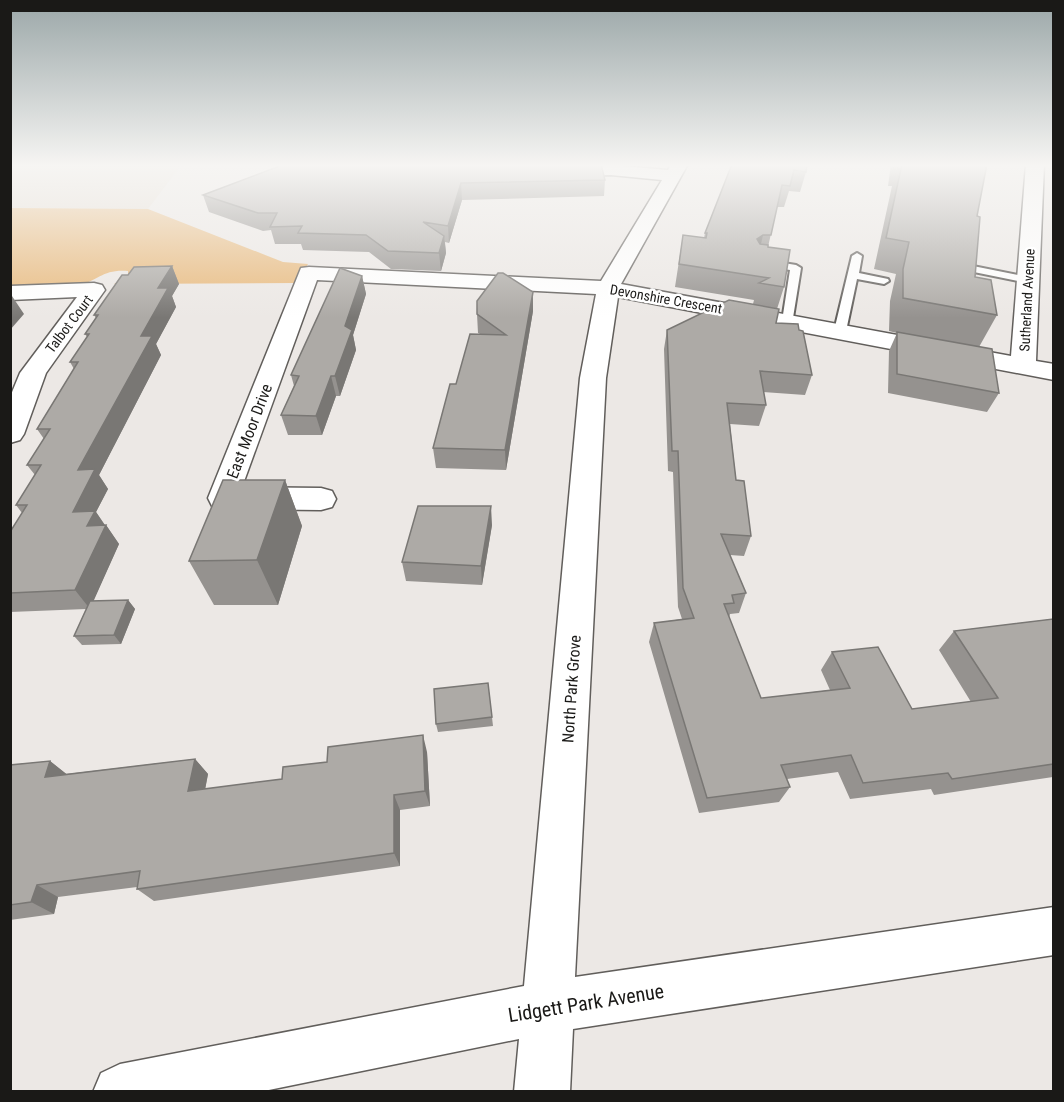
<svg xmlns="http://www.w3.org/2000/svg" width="1064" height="1102" font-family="'Roboto Condensed',sans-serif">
	<rect width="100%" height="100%" fill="#ece8e5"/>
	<path fill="#e6ded4" d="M 11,164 L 182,164 L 148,209 L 11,208 Z"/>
	<path fill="#e8ba7e" d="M 10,208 L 148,209 L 283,262 L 308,264 L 296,283 L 114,284 L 128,276 L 128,271 C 103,269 99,280 78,286 C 60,291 30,288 11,289 Z"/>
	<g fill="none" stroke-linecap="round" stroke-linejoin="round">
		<defs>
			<path id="service" d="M 857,253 L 862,256 L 859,273 L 888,279 L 889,281 L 884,284 L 857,279 L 846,331 L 840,335 L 834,331 L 852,256 Z
				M 765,260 L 796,265 L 801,268 L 792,324 L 788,325 L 782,321 L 790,270 L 761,265 L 760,263 Z
				M 968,265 L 1028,277 L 1033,280 L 1028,283 L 964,270 L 964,266 Z"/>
			<path id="minor" d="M 671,164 L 688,164 L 621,284 L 1011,356 L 1026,164 L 1044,164 L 1036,361 L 1054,364 L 1054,380 L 618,297 L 606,378 L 575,977 L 1054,907 L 1054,955 L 573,1029 L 570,1092 L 514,1092 L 519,1039 L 259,1092 L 93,1092 L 101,1073 L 120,1064 L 524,986 L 580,378 L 596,294 L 317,280 L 242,487 L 321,488 L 332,491 L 336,499 L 332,507 L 321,510 L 223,509 L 212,506 L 208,498 L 301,268 L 309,267 L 601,281 L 662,180 L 611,175 L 558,176 L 552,175 L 549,171 L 552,167 L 558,166 L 611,165 L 668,170 Z
				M 94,283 L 102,285 L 105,290 L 46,373 L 24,434 L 20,440 L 10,443 L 10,397 L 20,373 L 77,297 L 10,300 L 10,286 Z"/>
		</defs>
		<use href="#service" stroke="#615e5b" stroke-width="4"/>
		<use href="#minor" stroke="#615e5b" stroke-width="3"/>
		<use href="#service" fill="#fff" fill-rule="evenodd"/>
		<use href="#minor" fill="#fff" fill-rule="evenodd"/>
	</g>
	<path fill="#95928f" d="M 285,164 L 601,164 L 605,180 L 604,196 L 462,200 L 449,243 L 445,242 L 446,253 L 441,271 L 391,269 L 369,252 L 303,250 L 301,244 L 275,244 L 271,230 L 263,231 L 209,212 L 203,195 Z
		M 732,164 L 806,172 L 800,192 L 789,191 L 784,207 L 777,207 L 768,247 L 784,287 L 777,309 L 776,323 L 812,375 L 805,395 L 763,392 L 766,405 L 759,426 L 730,424 L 736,480 L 751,536 L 744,556 L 730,555 L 746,593 L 739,613 L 730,614 L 729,618 L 761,698 L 830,690 L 821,670 L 832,652 L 912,709 L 971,702 L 939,650 L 954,631 L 1053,619 L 1053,777 L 934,795 L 931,789 L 850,799 L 838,772 L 787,779 L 790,787 L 779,802 L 699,813 L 649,642 L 654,623 L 682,619 L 678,607 L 673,472 L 668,471 L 664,349 L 667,330 L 753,304 L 754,300 L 675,287 L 683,235 L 704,238 L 705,233 Z
		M 891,164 L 987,164 L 977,216 L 975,277 L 997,315 L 979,347 L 999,393 L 987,412 L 888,393 L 889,351 L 897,333 L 889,331 L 890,301 L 896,274 L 874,269 L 892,186 L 888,186 Z
		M 172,266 L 179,284 L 172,296 L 176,307 L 156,344 L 161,355 L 99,475 L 108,489 L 96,512 L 105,525 L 106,525 L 119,544 L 93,601 L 128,600 L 135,609 L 121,644 L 82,645 L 74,636 L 86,609 L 10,612 L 10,532 L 22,513 L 16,505 L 35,475 L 27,465 L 44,439 L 37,429 L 74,369 L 70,362 L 87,337 L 85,334 L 96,318 L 94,315 L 128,275 Z
		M 362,276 L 366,294 L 353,335 L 356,350 L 340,396 L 336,396 L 322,435 L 288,435 L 281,415 L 294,386 L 291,375 Z
		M 533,311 L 506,470 L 436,468 L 433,448 L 456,384 L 480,334 L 478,333 L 477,314 Z
		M 285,480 L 302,526 L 278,605 L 214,605 L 189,561 Z
		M 492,525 L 482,585 L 406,581 L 402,562 Z
		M 488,683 L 493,726 L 438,732 L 436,724 Z
		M 427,752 L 430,806 L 400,810 L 400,866 L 154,901 L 137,889 L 137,887 L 58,897 L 54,914 L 10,920 L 10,765 L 50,761 L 66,774 L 195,759 L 208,774 L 205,789 L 282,779 Z"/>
	<path fill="#797774" d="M 461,183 L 462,200 L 449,243 L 448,226 Z
		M 763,235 L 758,257 L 757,239 Z
		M 444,236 L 446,253 L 441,271 L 439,253 Z
		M 172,266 L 179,284 L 172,296 L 176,307 L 156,344 L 161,355 L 99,475 L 108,489 L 96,512 L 106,527 L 106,525 L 119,544 L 90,609 L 75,590 L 73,512 L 78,470 L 141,336 L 158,288 Z
		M 362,276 L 366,294 L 353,335 L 356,350 L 340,396 L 335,376 L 345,326 Z
		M 533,292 L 533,311 L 506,470 L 505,450 Z
		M 12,296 L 24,314 L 10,330 L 10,298 Z
		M 331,376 L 336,396 L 322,435 L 316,416 Z
		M 285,480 L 302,526 L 278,605 L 257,560 Z
		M 491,506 L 492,525 L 482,585 L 481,566 Z
		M 128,600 L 135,609 L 121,644 L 114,635 Z
		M 423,735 L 427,752 L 430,806 L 425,791 Z
		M 195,759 L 208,774 L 202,806 L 188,791 Z
		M 50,761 L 69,776 L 45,777 Z
		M 394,795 L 400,810 L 400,866 L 394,853 Z
		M 37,885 L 58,897 L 54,914 L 31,902 Z"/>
	<path fill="#adaaa6" stroke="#797774" stroke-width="1.5" d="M 285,164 L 376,164 L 384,166 L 462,164 L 601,164 L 605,180 L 461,183 L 448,226 L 423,222 L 444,236 L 439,253 L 388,251 L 366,235 L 298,233 L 302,226 L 270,227 L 277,213 L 258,213 L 203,195 Z
		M 732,164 L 807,164 L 806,172 L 794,170 L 790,186 L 782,185 L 771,235 L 763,235 L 757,239 L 760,244 L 768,245 L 768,247 L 790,250 L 784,287 L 759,283 L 769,278 L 679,264 L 683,235 L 706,238 L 707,233 L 705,233 Z
		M 902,164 L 987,164 L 977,216 L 980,217 L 975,277 L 991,280 L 997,315 L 903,298 L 903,269 L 909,242 L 886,238 Z
		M 172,266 L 158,288 L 168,288 L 141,336 L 152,336 L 78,470 L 95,469 L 73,512 L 95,511 L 87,526 L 106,525 L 75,590 L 10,593 L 10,532 L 27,505 L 16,505 L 41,465 L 27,465 L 50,429 L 37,429 L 78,362 L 70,362 L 89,334 L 85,334 L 98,315 L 94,315 L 122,275 L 128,275 L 134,267 Z
		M 340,268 L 362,276 L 345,326 L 352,330 L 335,376 L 331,376 L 316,416 L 281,415 L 299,376 L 291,375 Z
		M 498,273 L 503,273 L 533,292 L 505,450 L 433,448 L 450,384 L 456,384 L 470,334 L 506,335 L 477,314 L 477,301 Z
		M 729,300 L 779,309 L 776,323 L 798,324 L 799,330 L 803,331 L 812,375 L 760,371 L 766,405 L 727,403 L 736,480 L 744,481 L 751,536 L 721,534 L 746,593 L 732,595 L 734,603 L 724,604 L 761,698 L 850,688 L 832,652 L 878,647 L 912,709 L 998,698 L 954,631 L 1053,619 L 1053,764 L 952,779 L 948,773 L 863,783 L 851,755 L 781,765 L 790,787 L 707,798 L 654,623 L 694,618 L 683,588 L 678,451 L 672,451 L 667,330 Z
		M 897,332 L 992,349 L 999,393 L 897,374 Z
		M 223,480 L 285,480 L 257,560 L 189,561 Z
		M 418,506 L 491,506 L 481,566 L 402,562 Z
		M 128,600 L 114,635 L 74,636 L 90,601 Z
		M 488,683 L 492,717 L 436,724 L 434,689 Z
		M 423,735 L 425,791 L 394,795 L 394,853 L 137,889 L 140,871 L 37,885 L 31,902 L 10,905 L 10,765 L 50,761 L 45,777 L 195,759 L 188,791 L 282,779 L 283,767 L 327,762 L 328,747 Z"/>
	<linearGradient id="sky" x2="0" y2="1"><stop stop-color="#9ba7a8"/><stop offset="0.52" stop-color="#f6f5f3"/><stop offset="1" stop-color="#f6f5f3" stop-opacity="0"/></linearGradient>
	<rect width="1064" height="318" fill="url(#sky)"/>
	<g text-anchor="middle" stroke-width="5" stroke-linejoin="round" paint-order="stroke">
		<g font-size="14" fill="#1a1917" stroke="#fff">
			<text transform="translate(666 299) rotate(10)" y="5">Devonshire Crescent</text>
			<text transform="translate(1027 300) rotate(-87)" y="5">Sutherland Avenue</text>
			<text transform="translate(69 324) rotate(-53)" y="5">Talbot Court</text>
		</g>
		<g font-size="16" fill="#1a1917" stroke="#fff">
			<text transform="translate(249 431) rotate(-69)" y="6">East Moor Drive</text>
			<text transform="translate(571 689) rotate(-86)" y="6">North Park Grove</text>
		</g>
		<g font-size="20" fill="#1a1917" stroke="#fff">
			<text transform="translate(586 1003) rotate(-9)" y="7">Lidgett Park Avenue</text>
		</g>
	</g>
	<rect width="1064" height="1102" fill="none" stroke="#1a1917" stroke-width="24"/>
</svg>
